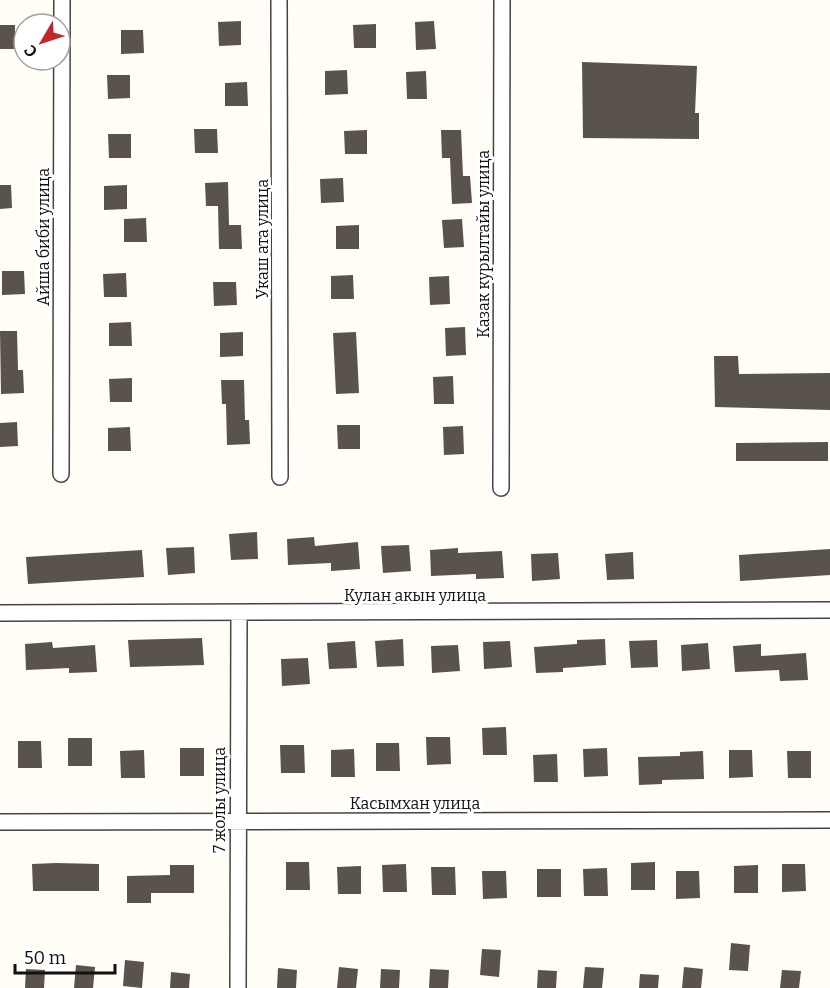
<svg xmlns="http://www.w3.org/2000/svg" width="830" height="988" font-family="Bitter,serif">
	<rect width="100%" height="100%" fill="#fffdf5"/>
	<path fill="#5a524d" d="M 241,21 L 241,45 L 219,46 L 218,22 Z
		M 434,21 L 436,49 L 416,50 L 415,22 Z
		M 376,24 L 376,48 L 354,48 L 353,25 Z
		M 0,25 L 15,25 L 15,49 L 0,49 Z
		M 121,30 L 143,30 L 144,53 L 121,54 Z
		M 582,62 L 697,66 L 695,113 L 699,113 L 699,139 L 583,138 Z
		M 347,70 L 348,94 L 325,95 L 325,71 Z
		M 426,71 L 427,99 L 407,99 L 406,72 Z
		M 107,75 L 130,75 L 130,98 L 108,99 Z
		M 247,82 L 248,106 L 225,106 L 225,83 Z
		M 194,129 L 217,129 L 218,153 L 195,153 Z
		M 367,130 L 367,154 L 345,154 L 344,131 Z
		M 441,130 L 461,130 L 463,176 L 470,176 L 472,203 L 452,204 L 450,158 L 442,158 Z
		M 108,134 L 131,134 L 131,158 L 109,158 Z
		M 343,178 L 344,202 L 321,203 L 320,179 Z
		M 228,182 L 229,225 L 241,225 L 242,249 L 219,249 L 218,206 L 206,206 L 205,183 Z
		M 0,185 L 11,185 L 12,208 L 0,209 Z
		M 127,185 L 127,209 L 104,210 L 104,186 Z
		M 146,218 L 147,242 L 124,242 L 124,219 Z
		M 462,219 L 464,247 L 444,248 L 442,220 Z
		M 359,225 L 359,249 L 336,249 L 336,226 Z
		M 2,271 L 24,271 L 25,294 L 2,295 Z
		M 126,273 L 127,297 L 104,297 L 103,274 Z
		M 353,275 L 354,299 L 331,299 L 331,276 Z
		M 449,276 L 450,304 L 430,305 L 429,277 Z
		M 213,282 L 236,282 L 237,305 L 214,306 Z
		M 131,322 L 132,346 L 109,346 L 109,323 Z
		M 465,327 L 466,355 L 446,356 L 445,328 Z
		M 0,331 L 17,331 L 18,370 L 23,370 L 24,393 L 1,394 Z
		M 243,332 L 243,356 L 220,357 L 220,333 Z
		M 356,332 L 359,393 L 336,394 L 333,333 Z
		M 714,356 L 738,356 L 739,374 L 830,373 L 830,410 L 715,407 Z
		M 453,376 L 454,404 L 434,404 L 433,377 Z
		M 132,378 L 132,402 L 110,402 L 109,379 Z
		M 221,380 L 244,380 L 245,420 L 249,420 L 250,444 L 227,445 L 226,404 L 222,404 Z
		M 17,422 L 18,446 L 0,447 L 0,423 Z
		M 337,425 L 360,425 L 360,449 L 338,449 Z
		M 463,426 L 464,454 L 444,455 L 443,427 Z
		M 130,427 L 131,451 L 108,451 L 108,428 Z
		M 828,442 L 828,461 L 736,461 L 736,443 Z
		M 257,532 L 258,559 L 231,560 L 229,534 Z
		M 314,537 L 315,546 L 358,542 L 360,569 L 331,571 L 331,563 L 288,565 L 287,539 Z
		M 409,545 L 411,571 L 383,573 L 381,546 Z
		M 194,547 L 195,573 L 168,575 L 166,548 Z
		M 458,548 L 458,553 L 502,551 L 504,578 L 476,579 L 476,574 L 431,576 L 430,550 Z
		M 830,549 L 830,575 L 740,581 L 739,555 Z
		M 142,550 L 144,577 L 28,584 L 26,557 Z
		M 633,552 L 634,579 L 607,580 L 605,554 Z
		M 558,553 L 560,579 L 532,581 L 531,554 Z
		M 202,638 L 204,665 L 130,667 L 128,640 Z
		M 403,639 L 404,666 L 377,667 L 375,641 Z
		M 605,639 L 606,665 L 563,668 L 563,672 L 536,673 L 534,647 L 577,644 L 577,640 Z
		M 657,640 L 658,667 L 631,668 L 629,641 Z
		M 355,641 L 357,668 L 329,669 L 327,643 Z
		M 510,641 L 512,667 L 484,669 L 483,642 Z
		M 52,642 L 53,648 L 95,645 L 97,672 L 69,673 L 69,668 L 26,670 L 25,644 Z
		M 708,643 L 710,669 L 682,671 L 681,645 Z
		M 761,644 L 761,656 L 806,653 L 808,680 L 780,681 L 779,670 L 735,672 L 733,646 Z
		M 458,645 L 460,671 L 432,673 L 431,646 Z
		M 308,658 L 310,684 L 282,686 L 281,659 Z
		M 506,727 L 507,755 L 483,755 L 482,728 Z
		M 426,737 L 450,737 L 451,764 L 427,765 Z
		M 68,738 L 92,738 L 92,766 L 68,766 Z
		M 18,741 L 41,741 L 42,768 L 18,768 Z
		M 376,743 L 399,743 L 400,771 L 376,771 Z
		M 280,745 L 304,745 L 305,773 L 281,773 Z
		M 180,748 L 204,748 L 204,776 L 180,776 Z
		M 607,748 L 608,776 L 584,777 L 583,749 Z
		M 354,749 L 355,777 L 331,777 L 331,750 Z
		M 144,750 L 145,778 L 121,778 L 120,751 Z
		M 729,750 L 752,750 L 753,777 L 729,778 Z
		M 703,751 L 704,779 L 662,780 L 662,784 L 639,785 L 638,757 L 680,756 L 680,752 Z
		M 787,751 L 811,751 L 811,778 L 788,778 Z
		M 557,754 L 558,782 L 534,782 L 533,755 Z
		M 286,862 L 309,862 L 310,890 L 286,890 Z
		M 655,862 L 655,890 L 631,890 L 631,863 Z
		M 56,863 L 99,864 L 99,891 L 33,891 L 32,864 Z
		M 406,864 L 407,892 L 383,892 L 382,865 Z
		M 782,864 L 805,864 L 806,891 L 782,892 Z
		M 170,865 L 194,865 L 194,893 L 151,893 L 151,903 L 127,903 L 127,876 L 170,875 Z
		M 758,865 L 758,893 L 734,893 L 734,866 Z
		M 361,866 L 361,894 L 338,894 L 337,867 Z
		M 431,867 L 455,867 L 456,895 L 432,895 Z
		M 607,868 L 608,896 L 584,896 L 583,869 Z
		M 537,869 L 561,869 L 561,897 L 537,897 Z
		M 482,871 L 506,871 L 507,898 L 483,899 Z
		M 676,871 L 699,871 L 700,898 L 676,899 Z
		M 731,943 L 750,945 L 748,971 L 729,970 Z
		M 482,949 L 501,950 L 499,977 L 480,975 Z
		M 125,960 L 144,962 L 142,988 L 123,986 Z
		M 76,965 L 95,967 L 93,988 L 74,988 Z
		M 339,967 L 358,969 L 356,988 L 337,988 Z
		M 585,967 L 604,968 L 602,988 L 583,988 Z
		M 684,967 L 703,969 L 701,988 L 682,988 Z
		M 278,968 L 297,970 L 296,988 L 277,988 Z
		M 26,969 L 45,970 L 44,988 L 25,988 Z
		M 381,969 L 400,970 L 399,988 L 380,988 Z
		M 430,969 L 449,970 L 448,988 L 429,988 Z
		M 538,970 L 557,971 L 556,988 L 537,988 Z
		M 782,970 L 801,971 L 799,988 L 780,988 Z
		M 171,972 L 190,974 L 189,988 L 170,988 Z
		M 640,974 L 659,975 L 658,988 L 639,988 Z"/>
	<g fill="none" stroke-linecap="round" stroke-linejoin="round">
		<defs>
			<path id="minor" d="M 279,0 L 280,477
				M 61,474 L 62,0
				M 501,488 L 502,0
				M 0,613 L 830,610
				M 0,822 L 830,820
				M 238,988 L 239,613"/>
		</defs>
		<use href="#minor" stroke="#444" stroke-width="18"/>
		<use href="#minor" stroke="#fff" stroke-width="15"/>
	</g>
	<g text-anchor="middle" stroke-width="6" stroke-linejoin="round" paint-order="stroke">
		<g font-size="16" fill="#111" stroke="#fff">
			<text transform="translate(43 237) rotate(-90)" y="6">Айша биби улица</text>
			<text transform="translate(262 239) rotate(-90)" y="6">Укаш ата улица</text>
			<text transform="translate(483 244) rotate(-90)" y="6">Казак курылтайы улица</text>
			<text x="415" y="601">Кулан акын улица</text>
			<text transform="translate(219 800) rotate(-90)" y="6">7 жолы улица</text>
			<text x="415" y="809">Касымхан улица</text>
		</g>
	</g>
	<g transform="translate(42 42) rotate(231)"><circle r="28" fill="#ffffff" stroke="#a0a0a0" stroke-width="1.5"/>
	<path d="M0-4.5L10 22L0 15L-10 22Z" fill="#c4262e"/>
	<text y="-9" font-size="16" font-weight="bold" text-anchor="middle" fill="#111111">С</text>
	</g>
	<path d="M15 964v9h100v-9" fill="none" stroke="#111111" stroke-width="3"/>
	<text x="24" y="964" font-size="18" fill="#111111" stroke="#ffffff" stroke-width="4.5" paint-order="stroke">50 m</text>
</svg>
